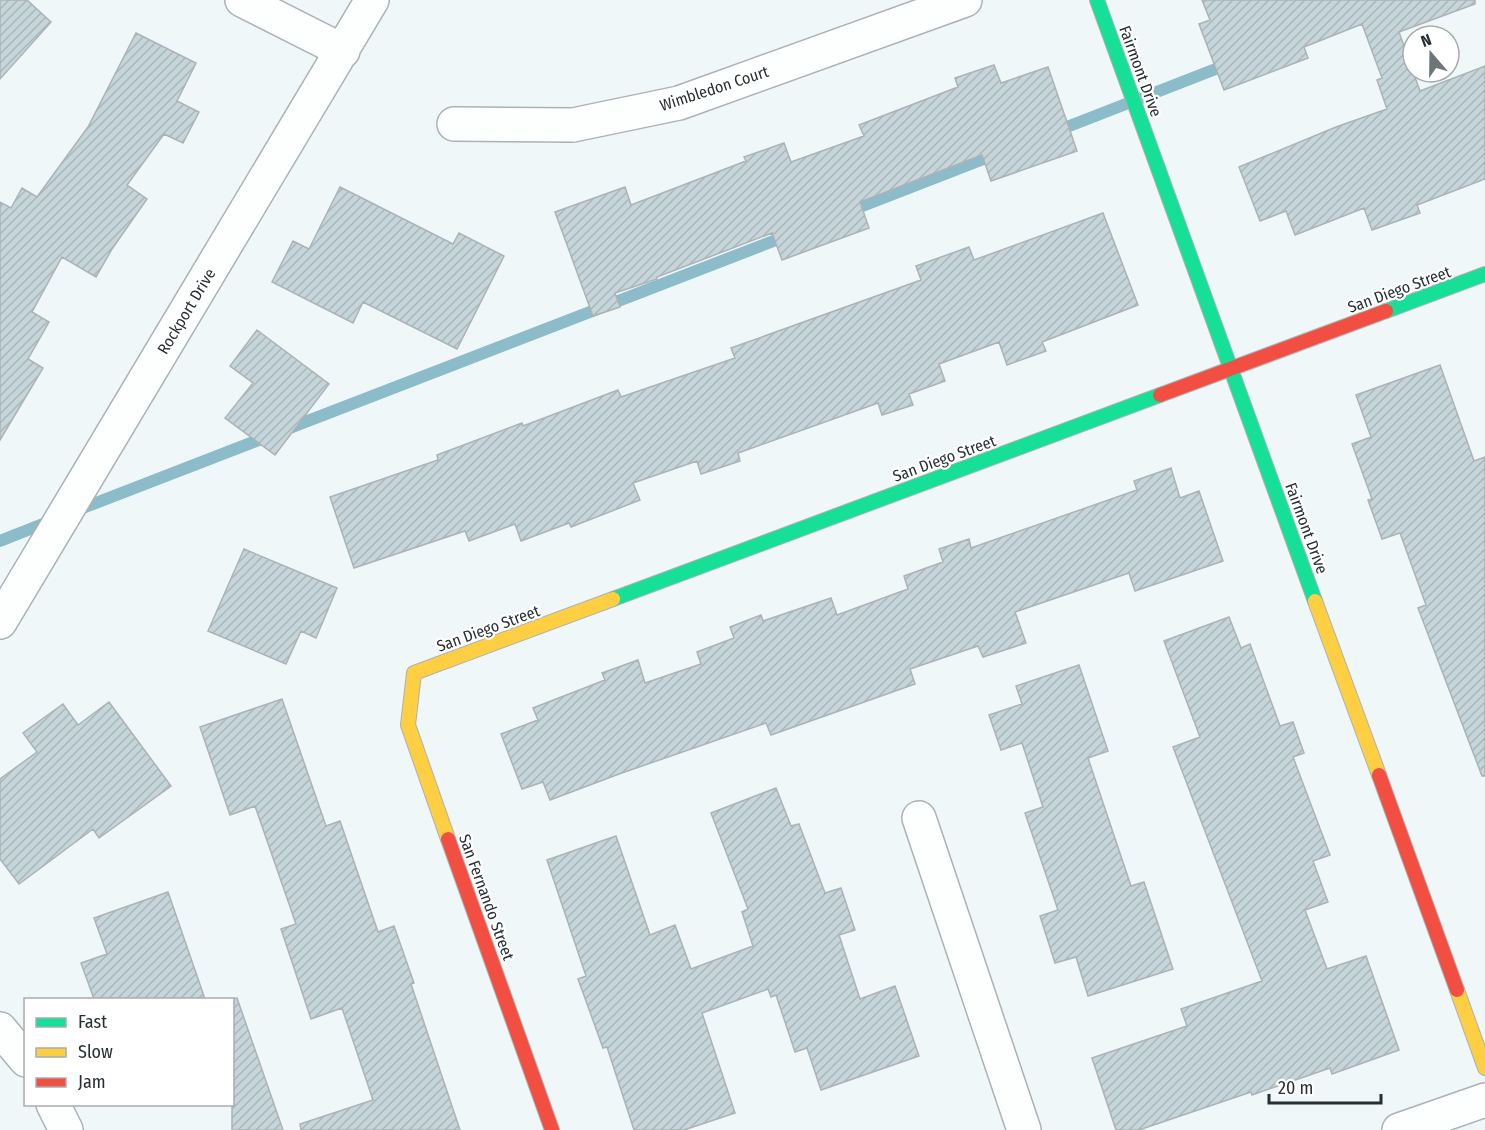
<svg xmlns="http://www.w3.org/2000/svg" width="1485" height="1130" font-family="'Fira Sans Condensed',sans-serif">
	<defs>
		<pattern id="building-hatch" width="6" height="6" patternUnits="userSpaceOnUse" patternTransform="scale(1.5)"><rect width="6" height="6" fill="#c5d5da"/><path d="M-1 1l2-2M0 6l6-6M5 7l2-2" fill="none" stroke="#a9b7bc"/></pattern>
	</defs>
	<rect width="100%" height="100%" fill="#f0f7f9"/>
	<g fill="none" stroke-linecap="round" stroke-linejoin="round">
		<path stroke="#8cbcca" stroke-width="12" d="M 1054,132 L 1231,63
			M 847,212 L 999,153
			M 75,511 L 789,235
			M 0,541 L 53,520"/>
	</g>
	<path fill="url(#building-hatch)" stroke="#acb2b5" stroke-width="1.5" d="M 0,0 L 27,0 L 51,22 L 0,79 Z
		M 1202,0 L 1475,0 L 1475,4 L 1399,32 L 1420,91 L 1485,66 L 1485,179 L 1417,205 L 1420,213 L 1372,230 L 1364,208 L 1295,235 L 1286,211 L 1260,221 L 1239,167 L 1336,127 L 1387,109 L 1377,80 L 1382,78 L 1362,24 L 1304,47 L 1308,58 L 1224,90 L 1199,24 L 1210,20 Z
		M 136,33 L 196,63 L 177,101 L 199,112 L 183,143 L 164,134 L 127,185 L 147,199 L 112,249 L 96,277 L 62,257 L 32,312 L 49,322 L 28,359 L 43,368 L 0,440 L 0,202 L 11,208 L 22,188 L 37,197 L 88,127 Z
		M 994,65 L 1001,83 L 1048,67 L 1077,151 L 991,181 L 982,155 L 860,202 L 869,228 L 782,260 L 772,233 L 657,277 L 657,279 L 615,293 L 620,307 L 593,316 L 555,212 L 625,187 L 631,205 L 746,161 L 744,157 L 784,143 L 791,162 L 864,136 L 859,125 L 958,87 L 955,78 Z
		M 340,187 L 453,244 L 459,233 L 504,256 L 457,349 L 363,302 L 353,323 L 272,282 L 293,241 L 309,249 Z
		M 1103,213 L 1138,305 L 1042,342 L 1046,351 L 1007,365 L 999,342 L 939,364 L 945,381 L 909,394 L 913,405 L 882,415 L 878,403 L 738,453 L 740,461 L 701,474 L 697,461 L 633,483 L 640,500 L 571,527 L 569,523 L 521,541 L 515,524 L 469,541 L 465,531 L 354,568 L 330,497 L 438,460 L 437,455 L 522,423 L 523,426 L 618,390 L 621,397 L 735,358 L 731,348 L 921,280 L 916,266 L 969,247 L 974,260 Z
		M 257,330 L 329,384 L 275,455 L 225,418 L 253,383 L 230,366 Z
		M 1440,365 L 1474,461 L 1485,457 L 1485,776 L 1482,776 L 1418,608 L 1426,605 L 1400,533 L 1382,539 L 1368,500 L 1372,499 L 1352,444 L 1371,437 L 1356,395 Z
		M 1171,468 L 1180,498 L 1199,491 L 1223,561 L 1135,591 L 1129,573 L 1015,612 L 1026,643 L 983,657 L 978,646 L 910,669 L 915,684 L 771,735 L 766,723 L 619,774 L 550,800 L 543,782 L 522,789 L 501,734 L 538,720 L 533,708 L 605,680 L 602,673 L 638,660 L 645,683 L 701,664 L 697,652 L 734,638 L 730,627 L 761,615 L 763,621 L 831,598 L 837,615 L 908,589 L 904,576 L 943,562 L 939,549 L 969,539 L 971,548 L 1137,490 L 1134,481 Z
		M 244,549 L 337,588 L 316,638 L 301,631 L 286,664 L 208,631 Z
		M 1229,617 L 1241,648 L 1250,644 L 1280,726 L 1293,722 L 1304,753 L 1293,757 L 1330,855 L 1313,861 L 1328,902 L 1305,910 L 1327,969 L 1366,956 L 1399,1050 L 1332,1074 L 1330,1068 L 1252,1095 L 1251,1092 L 1139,1130 L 1116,1130 L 1092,1058 L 1187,1026 L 1181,1009 L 1262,981 L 1173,747 L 1200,737 L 1164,641 Z
		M 1079,665 L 1108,751 L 1088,758 L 1131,886 L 1144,882 L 1173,969 L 1088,996 L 1076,957 L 1055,963 L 1040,916 L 1058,910 L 1025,813 L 1043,807 L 1022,743 L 1001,750 L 989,715 L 1022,704 L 1016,686 Z
		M 282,699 L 326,826 L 340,821 L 378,932 L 394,926 L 414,983 L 411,984 L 460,1130 L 301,1130 L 300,1124 L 373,1100 L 342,1008 L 311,1019 L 281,929 L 296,924 L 255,806 L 230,815 L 200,727 Z
		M 109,702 L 171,786 L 99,838 L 93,829 L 19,884 L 0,859 L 0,779 L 37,752 L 23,733 L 63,704 L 78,725 Z
		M 776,788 L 791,826 L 799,824 L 825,893 L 841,888 L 855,930 L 839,935 L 860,999 L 895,986 L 919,1056 L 821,1090 L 807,1048 L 795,1052 L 776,995 L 771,997 L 768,989 L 702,1013 L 735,1113 L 684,1130 L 634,1130 L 607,1047 L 603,1048 L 578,979 L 586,976 L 547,860 L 616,836 L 650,935 L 675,925 L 691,969 L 753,946 L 742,912 L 748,909 L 711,813 Z
		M 168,892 L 205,999 L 94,999 L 81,963 L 107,954 L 94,918 Z
		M 237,998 L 283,1130 L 232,1130 L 232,999 Z"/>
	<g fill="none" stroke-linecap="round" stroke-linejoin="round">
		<defs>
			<path id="street" d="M 242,0 L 343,51
				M 454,124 L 573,125 L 679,103 L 965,0
				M 0,622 L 372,0
				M 919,818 L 1024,1130
				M 0,1029 L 26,1060
				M 53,1104 L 66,1130
				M 1399,1130 L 1485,1100"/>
			<path id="fast" d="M 1097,0 L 1315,601
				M 1386,311 L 1485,274
				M 613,599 L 1160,395"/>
			<path id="slow" d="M 1315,601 L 1379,775
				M 448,839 L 408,725 L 414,673 L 613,599
				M 1457,990 L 1485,1068"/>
			<path id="jam" d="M 1160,395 L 1386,311
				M 1379,775 L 1457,990
				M 448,839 L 552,1130"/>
		</defs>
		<use href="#street" stroke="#abb2b4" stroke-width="36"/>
		<use href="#fast" stroke="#abb2b4" stroke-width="16"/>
		<use href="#slow" stroke="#abb2b4" stroke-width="16"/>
		<use href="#jam" stroke="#abb2b4" stroke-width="16"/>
		<use href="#street" stroke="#fdfefe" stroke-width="33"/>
		<use href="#fast" stroke="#16e098" stroke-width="14"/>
		<use href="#slow" stroke="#ffcf43" stroke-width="14"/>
		<use href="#jam" stroke="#f24e42" stroke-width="14"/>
	</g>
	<g text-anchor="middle" stroke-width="4.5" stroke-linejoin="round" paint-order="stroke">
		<g font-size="16" fill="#272f32" stroke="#fff">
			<text transform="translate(1141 71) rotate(70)" y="6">Fairmont Drive</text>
			<text transform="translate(714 88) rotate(-18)" y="6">Wimbledon Court</text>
			<text transform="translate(1399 289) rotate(-20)" y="6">San Diego Street</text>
			<text transform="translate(186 311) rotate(-59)" y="6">Rockport Drive</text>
			<text transform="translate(944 458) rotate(-20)" y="6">San Diego Street</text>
			<text transform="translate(1307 528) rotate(70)" y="6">Fairmont Drive</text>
			<text transform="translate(488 628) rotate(-20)" y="6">San Diego Street</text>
			<text transform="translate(487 897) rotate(70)" y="6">San Fernando Street</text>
		</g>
	</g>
	<rect x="24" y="998" width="210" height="108" fill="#ffffff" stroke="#a9acad" stroke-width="1.5"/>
	<rect x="36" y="1018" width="30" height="9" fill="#16e098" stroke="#a9acad" stroke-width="1.5"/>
	<text x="78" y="1028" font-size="18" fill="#272f32">Fast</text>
	<rect x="36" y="1048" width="30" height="9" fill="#ffcf43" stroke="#a9acad" stroke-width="1.5"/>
	<text x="78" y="1058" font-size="18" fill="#272f32">Slow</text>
	<rect x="36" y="1078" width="30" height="9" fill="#f24e42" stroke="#a9acad" stroke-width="1.5"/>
	<text x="78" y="1088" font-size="18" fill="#272f32">Jam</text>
	<g transform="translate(1431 54) rotate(340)"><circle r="28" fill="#ffffff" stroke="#a9acad" stroke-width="1.5"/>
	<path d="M0-4.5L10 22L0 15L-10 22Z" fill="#6d7578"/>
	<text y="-9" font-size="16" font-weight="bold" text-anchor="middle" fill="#272f32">N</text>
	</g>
	<path d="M1269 1094v9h112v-9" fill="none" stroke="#272f32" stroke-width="3"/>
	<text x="1278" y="1094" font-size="18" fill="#272f32" stroke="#ffffff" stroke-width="4.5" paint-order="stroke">20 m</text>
</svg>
